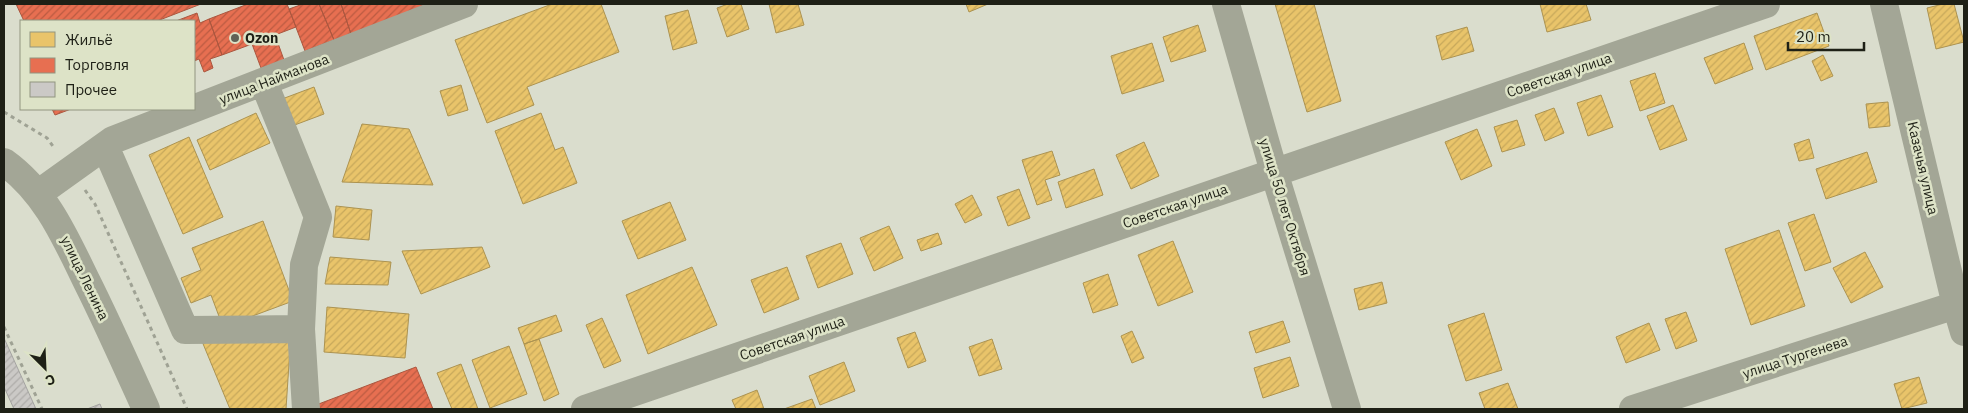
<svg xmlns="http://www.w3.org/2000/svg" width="1968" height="413" font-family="'IBM Plex Sans',sans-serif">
	<defs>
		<pattern id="homes-hatch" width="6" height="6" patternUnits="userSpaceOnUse" patternTransform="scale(1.25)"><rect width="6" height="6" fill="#e9c46a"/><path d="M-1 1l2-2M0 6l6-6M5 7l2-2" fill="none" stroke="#c7a85b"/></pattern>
		<pattern id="shops-hatch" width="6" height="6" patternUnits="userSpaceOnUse" patternTransform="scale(1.25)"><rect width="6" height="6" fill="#e76f51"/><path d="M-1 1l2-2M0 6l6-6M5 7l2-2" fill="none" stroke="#bb5b42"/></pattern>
		<pattern id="building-hatch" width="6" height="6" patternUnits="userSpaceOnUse" patternTransform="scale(1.25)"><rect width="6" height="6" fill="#cbc9c6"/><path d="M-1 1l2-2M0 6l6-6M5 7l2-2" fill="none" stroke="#aeaca9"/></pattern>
	</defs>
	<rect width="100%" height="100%" fill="#daddcd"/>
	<path fill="url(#homes-hatch)" stroke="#ac9351" d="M 552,4 L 601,4 L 619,52 L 527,87 L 534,105 L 487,123 L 455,40 Z
		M 728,4 L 741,4 L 749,29 L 727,37 L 717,8 Z
		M 769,4 L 798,4 L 804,25 L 776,33 Z
		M 966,4 L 988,4 L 969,12 Z
		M 1275,4 L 1314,4 L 1341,101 L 1307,112 Z
		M 1540,4 L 1586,4 L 1591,20 L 1547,32 Z
		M 1943,4 L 1954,4 L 1964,42 L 1936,49 L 1927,8 Z
		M 688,10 L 697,43 L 673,50 L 665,16 Z
		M 1817,13 L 1829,46 L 1766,70 L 1754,36 Z
		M 1198,25 L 1206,51 L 1171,62 L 1163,37 Z
		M 1467,27 L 1474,51 L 1442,60 L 1436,36 Z
		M 1152,43 L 1164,81 L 1122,94 L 1111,56 Z
		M 1744,43 L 1753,69 L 1715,84 L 1704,58 Z
		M 1823,55 L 1833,76 L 1821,81 L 1812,61 Z
		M 1655,73 L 1665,103 L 1640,111 L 1630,81 Z
		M 461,85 L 468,110 L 448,116 L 440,91 Z
		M 314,87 L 324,114 L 292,126 L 282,99 Z
		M 1601,95 L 1613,127 L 1588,136 L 1577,103 Z
		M 1888,102 L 1890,126 L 1869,128 L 1866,104 Z
		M 1673,105 L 1687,140 L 1660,150 L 1647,116 Z
		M 1554,108 L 1564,133 L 1545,141 L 1535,115 Z
		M 256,113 L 270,143 L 210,170 L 197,140 Z
		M 541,113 L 555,150 L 563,147 L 577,183 L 523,204 L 495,131 Z
		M 1517,120 L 1525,145 L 1502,152 L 1494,127 Z
		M 362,124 L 409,129 L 433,185 L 342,182 Z
		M 1477,129 L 1492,166 L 1461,180 L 1445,142 Z
		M 189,137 L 223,217 L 183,234 L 149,155 Z
		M 1809,139 L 1814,158 L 1799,161 L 1794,144 Z
		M 1144,142 L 1159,176 L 1131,189 L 1116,155 Z
		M 1052,151 L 1060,175 L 1045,180 L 1052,200 L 1037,205 L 1022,160 Z
		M 1867,152 L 1877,182 L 1826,199 L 1816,169 Z
		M 1094,169 L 1103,195 L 1066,208 L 1058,182 Z
		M 1019,189 L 1030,218 L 1008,226 L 997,197 Z
		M 972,195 L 982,215 L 965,223 L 955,204 Z
		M 670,202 L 686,240 L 638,259 L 622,221 Z
		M 336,206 L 372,210 L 369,240 L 333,237 Z
		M 1814,214 L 1831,262 L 1805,271 L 1788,223 Z
		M 263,221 L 293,301 L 223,327 L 211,295 L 191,303 L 181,278 L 201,270 L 192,248 Z
		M 889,226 L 903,258 L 874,271 L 860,238 Z
		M 1779,230 L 1805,306 L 1751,325 L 1725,249 Z
		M 938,233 L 942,244 L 921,251 L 917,240 Z
		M 1173,241 L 1193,292 L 1158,306 L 1138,255 Z
		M 841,243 L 853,274 L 818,288 L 806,256 Z
		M 482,247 L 490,267 L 421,294 L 402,251 Z
		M 1865,252 L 1883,287 L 1851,303 L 1833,268 Z
		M 330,257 L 391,262 L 388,285 L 325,284 Z
		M 692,267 L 717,325 L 648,354 L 626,295 Z
		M 787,267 L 799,299 L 764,313 L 751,280 Z
		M 1108,274 L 1118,305 L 1093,313 L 1083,283 Z
		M 1382,282 L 1387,303 L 1359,310 L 1354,289 Z
		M 327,307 L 409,314 L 405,358 L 324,352 Z
		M 1686,312 L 1697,341 L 1676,349 L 1665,319 Z
		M 1484,313 L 1502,370 L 1466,381 L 1448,325 Z
		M 556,315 L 562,331 L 524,344 L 518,328 Z
		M 602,318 L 621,361 L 604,368 L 586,325 Z
		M 1283,321 L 1290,342 L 1256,353 L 1249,332 Z
		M 1649,323 L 1660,350 L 1626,363 L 1616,337 Z
		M 1132,331 L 1144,358 L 1132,363 L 1121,336 Z
		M 915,332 L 926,361 L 908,368 L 897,338 Z
		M 291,333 L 286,409 L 230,409 L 199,334 Z
		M 539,339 L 559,394 L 544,401 L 524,344 Z
		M 992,339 L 1002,369 L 979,376 L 969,347 Z
		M 509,346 L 527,394 L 490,408 L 472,360 Z
		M 1290,357 L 1299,386 L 1263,398 L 1254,368 Z
		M 844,362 L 855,391 L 820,405 L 809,376 Z
		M 461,364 L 478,409 L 452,409 L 437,373 Z
		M 1919,377 L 1927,403 L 1902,409 L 1894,384 Z
		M 1508,383 L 1518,409 L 1485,409 L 1479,393 Z
		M 757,390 L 764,409 L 736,409 L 732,400 Z
		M 812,399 L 816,409 L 784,409 Z"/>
	<path fill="url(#shops-hatch)" stroke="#ab573f" d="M 16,4 L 201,4 L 157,21 L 24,21 Z
		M 248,4 L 287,4 L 296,27 L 275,35 L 284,60 L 261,68 L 252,44 L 222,55 L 209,19 Z
		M 303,4 L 319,4 L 334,40 L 305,51 L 289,9 Z
		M 319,4 L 341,4 L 351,34 L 334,40 Z
		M 341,4 L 434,4 L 351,34 Z
		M 197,13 L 200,23 L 209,19 L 222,55 L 210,59 L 213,68 L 204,72 L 199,59 L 194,61 L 194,21 L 176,21 Z
		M 52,109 L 71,109 L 55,115 Z
		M 416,367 L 433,409 L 317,409 L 316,405 Z"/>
	<path fill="url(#building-hatch)" stroke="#a5a4a2" d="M 4,338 L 36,409 L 14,409 L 4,387 Z
		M 100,404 L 102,409 L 87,409 Z"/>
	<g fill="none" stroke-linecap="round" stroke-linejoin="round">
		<path stroke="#9fa294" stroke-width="3" stroke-dasharray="4 4" stroke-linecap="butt" d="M 4,112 L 47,138 L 55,149
			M 85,190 L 95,204 L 187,409
			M 4,327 L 42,409"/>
		<path stroke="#a3a696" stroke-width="28" d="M 1226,4 L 1274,172 L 1347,409
			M 1884,4 L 1956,305 L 1964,332
			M 264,83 L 318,217 L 304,265 L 301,329 L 306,409
			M 105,146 L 185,330 L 301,329
			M 4,162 C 46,192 65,237 87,282 C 108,324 127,367 146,409
			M 39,193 L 113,140 L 464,4
			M 585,409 L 1766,4
			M 1633,409 L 1956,305"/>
	</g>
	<circle fill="#606256" stroke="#dde3c7" stroke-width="2" cx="235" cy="38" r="5"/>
	<g text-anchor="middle" stroke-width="5" stroke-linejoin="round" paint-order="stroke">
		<g font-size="14" font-weight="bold" fill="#1e2016" stroke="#dde3c7" text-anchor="start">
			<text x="245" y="43">Ozon</text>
		</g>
		<g font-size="14" fill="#1e2016" stroke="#dde3c7">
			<text transform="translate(1559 75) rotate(-19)" y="5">Советская улица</text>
			<text transform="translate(274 79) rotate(-21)" y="5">улица Найманова</text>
			<text transform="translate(1923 168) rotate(77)" y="5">Казачья улица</text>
			<text transform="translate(1175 206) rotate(-19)" y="5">Советская улица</text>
			<text transform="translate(1285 207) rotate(73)" y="5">улица 50 лет Октября</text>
			<text transform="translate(85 278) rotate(64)" y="5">улица Ленина</text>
			<text transform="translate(792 338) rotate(-19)" y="5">Советская улица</text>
			<text transform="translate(1795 357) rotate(-18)" y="5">улица Тургенева</text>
		</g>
	</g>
	<rect width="1968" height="413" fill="none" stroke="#1e2016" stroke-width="10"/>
	<rect x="20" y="20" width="175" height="90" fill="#dde3c7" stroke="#919580"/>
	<rect x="30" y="32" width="25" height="15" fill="#e9c46a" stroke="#919580"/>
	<text x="65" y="45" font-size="15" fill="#1e2016">Жильё</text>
	<rect x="30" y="58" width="25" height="15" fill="#e76f51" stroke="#919580"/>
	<text x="65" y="70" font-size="15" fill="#1e2016">Торговля</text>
	<rect x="30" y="82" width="25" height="15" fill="#cbc9c6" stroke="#919580"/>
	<text x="65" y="95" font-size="15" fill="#1e2016">Прочее</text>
	<g transform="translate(45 368) rotate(156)" stroke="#dde3c7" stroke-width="4" paint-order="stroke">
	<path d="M0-4L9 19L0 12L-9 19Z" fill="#1e2016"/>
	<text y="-8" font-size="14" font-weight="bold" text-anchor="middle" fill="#1e2016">С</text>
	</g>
	<path d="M1788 42v8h76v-8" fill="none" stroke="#1e2016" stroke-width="2.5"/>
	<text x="1796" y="42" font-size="15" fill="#1e2016" stroke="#dde3c7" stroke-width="4" paint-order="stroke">20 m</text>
</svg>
